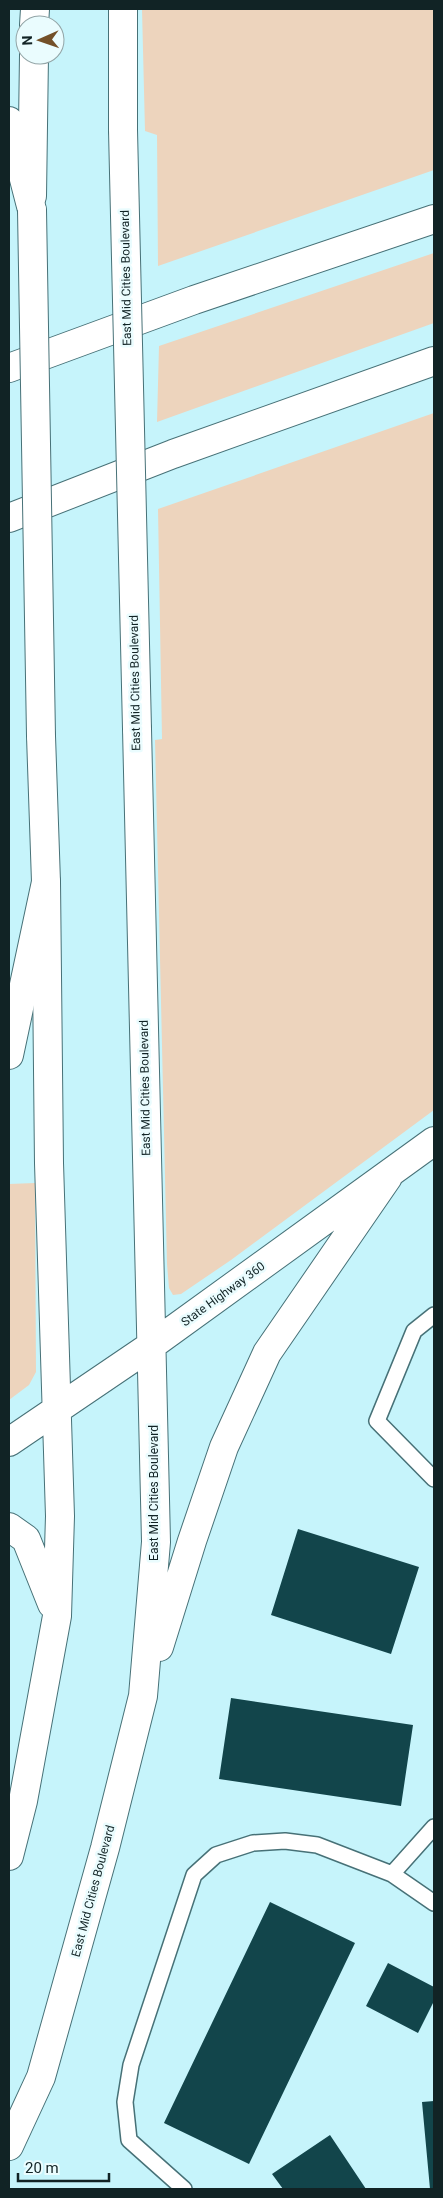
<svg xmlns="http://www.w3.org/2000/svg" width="443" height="2198" font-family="Roboto,sans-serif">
	<rect width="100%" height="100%" fill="#c6f4fb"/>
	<path fill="#edd4bd" d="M 142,9 L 434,9 L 434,170 L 158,266 L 157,135 L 145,131 Z
		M 434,253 L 434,323 L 157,422 L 159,346 Z
		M 434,413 L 434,1110 L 231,1260 L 181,1294 L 173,1295 L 169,1288 L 167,1264 L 155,740 L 162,739 L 158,509 Z
		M 35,1183 L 36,1372 L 29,1385 L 9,1400 L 9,1184 Z"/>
	<path fill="#12454b" d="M 298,1529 L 419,1567 L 391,1654 L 271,1615 Z
		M 231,1698 L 413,1725 L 401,1806 L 219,1779 Z
		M 270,1902 L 355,1943 L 249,2164 L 164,2123 Z
		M 388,1963 L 434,1987 L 434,2001 L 418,2033 L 366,2006 Z
		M 434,2101 L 434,2189 L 430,2189 L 422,2102 Z
		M 330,2135 L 366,2189 L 283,2189 L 272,2174 Z"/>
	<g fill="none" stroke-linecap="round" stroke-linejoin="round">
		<defs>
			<path id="service" d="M 434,1315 L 414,1331 L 377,1421 L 434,1479
				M 392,1874 L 434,1827
				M 184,2189 L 129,2140 L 125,2102 L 131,2065 L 194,1875 L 216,1855 L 253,1843 L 285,1841 L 317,1845 L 392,1874 L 434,1903"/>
			<path id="secondary" d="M 34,25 L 35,9
				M 123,130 L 123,9
				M 32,196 L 34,55
				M 9,1442 L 152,1345 L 434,1141
				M 9,1527 L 26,1539 L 52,1604
				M 159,1647 L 192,1541 L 224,1447 L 267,1353 L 388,1177
				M 9,1856 L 23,1801 L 57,1616 L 60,1516 L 49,1163 L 46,882 L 41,736
				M 9,2146 L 41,2077 L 105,1848 L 143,1696 L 156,1542 L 137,729"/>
			<path id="motorway" d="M 9,121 L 32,210
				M 9,368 L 194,300 L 434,219
				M 9,518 L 173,454 L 434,361
				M 9,1055 L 46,882"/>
		</defs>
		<use href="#service" stroke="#477177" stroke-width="18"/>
		<use href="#secondary" stroke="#477177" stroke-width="30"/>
		<use href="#motorway" stroke="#477177" stroke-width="30"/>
		<use href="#service" stroke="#fff" stroke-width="15"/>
		<use href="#secondary" stroke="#fff" stroke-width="28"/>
		<use href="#motorway" stroke="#fff" stroke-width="28"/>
		<defs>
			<path id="secondary-bridge" d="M 123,130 L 137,729
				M 32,210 L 41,736"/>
		</defs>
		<use href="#secondary-bridge" stroke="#477177" stroke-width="30" stroke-linecap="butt"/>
		<use href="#secondary-bridge" stroke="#fff" stroke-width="28"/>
	</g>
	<g text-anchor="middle" stroke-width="5" stroke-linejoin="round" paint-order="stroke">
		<g font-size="12" fill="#112325" stroke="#eafcfe">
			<text transform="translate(126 278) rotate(-91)" y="4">East Mid Cities Boulevard</text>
			<text transform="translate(135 683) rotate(-91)" y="4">East Mid Cities Boulevard</text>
			<text transform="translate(145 1088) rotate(-91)" y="4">East Mid Cities Boulevard</text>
			<text transform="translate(223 1294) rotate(-36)" y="4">State Highway 360</text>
			<text transform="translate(154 1493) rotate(-90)" y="4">East Mid Cities Boulevard</text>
			<text transform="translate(93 1891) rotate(-75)" y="4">East Mid Cities Boulevard</text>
		</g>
	</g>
	<rect width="443" height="2198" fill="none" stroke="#112325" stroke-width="20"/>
	<g transform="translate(40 40) rotate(268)"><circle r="24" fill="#eafcfe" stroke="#93a5a7"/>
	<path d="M0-4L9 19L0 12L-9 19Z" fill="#735029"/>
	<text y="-8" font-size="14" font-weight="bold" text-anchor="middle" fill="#112325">N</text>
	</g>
	<path d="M18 2173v8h91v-8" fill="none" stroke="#112325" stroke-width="2.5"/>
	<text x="25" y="2173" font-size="15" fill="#112325" stroke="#eafcfe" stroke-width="4" paint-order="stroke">20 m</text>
</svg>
